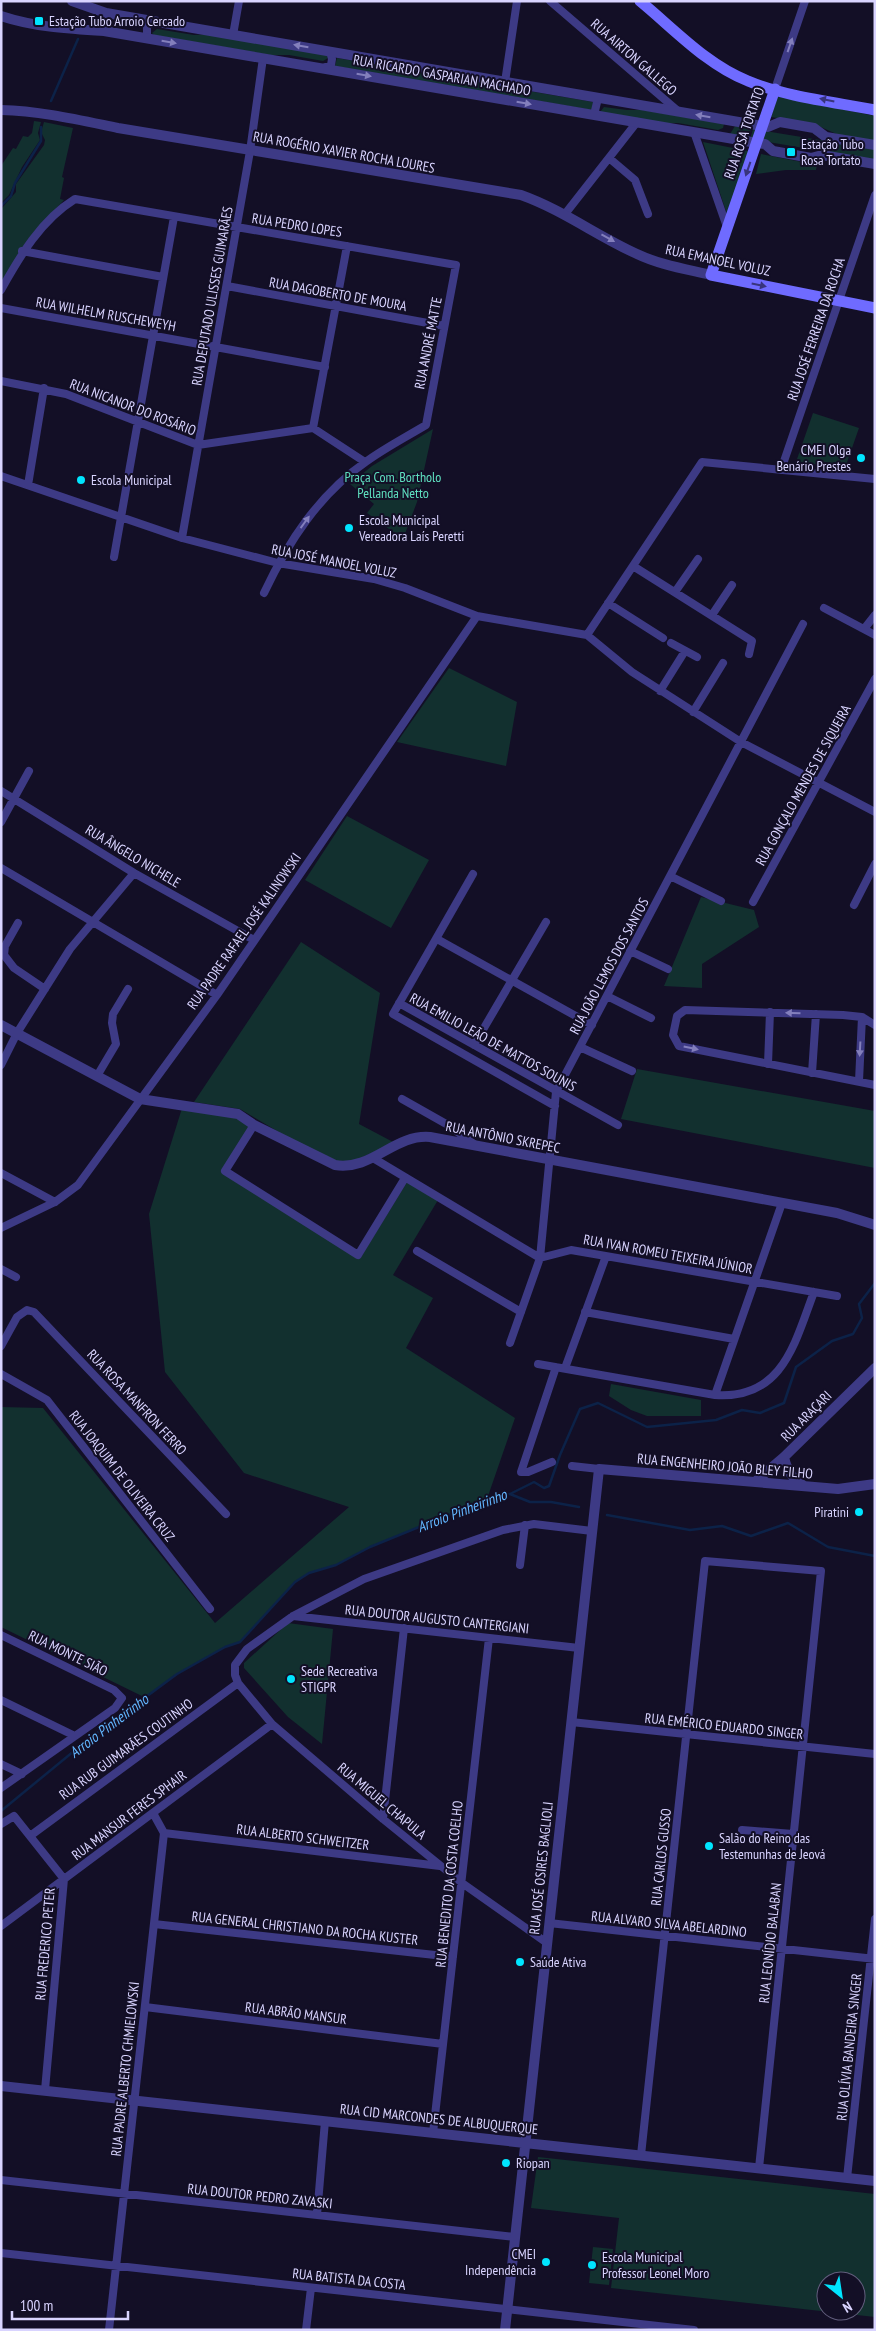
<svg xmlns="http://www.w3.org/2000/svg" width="876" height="2331" font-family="'PT Sans Narrow',sans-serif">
	<rect width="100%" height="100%" fill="#130f26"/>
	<path fill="#12302f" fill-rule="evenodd" d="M 157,29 L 194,35 L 210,34 L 327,55 L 328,58 L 323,61 L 289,55 L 270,55 L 154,35 L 152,33 Z
		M 337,58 L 593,102 L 592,110 L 335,66 Z
		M 778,96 L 875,116 L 875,142 L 841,136 L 814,124 L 771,117 Z
		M 604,107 L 627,110 L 643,110 L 724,124 L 723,128 L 718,130 L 678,123 L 660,123 L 600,112 Z
		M 34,121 L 41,122 L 38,133 L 40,140 L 22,167 L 9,195 L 1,203 L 1,166 L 13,148 L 16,149 L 23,136 L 28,137 L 32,133 Z
		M 44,122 L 73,128 L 62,177 L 64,178 L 60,199 L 64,200 L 28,239 L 1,283 L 2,208 L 16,192 L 16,184 L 44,145 L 45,140 L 41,132 Z
		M 735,126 L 751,129 L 749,138 L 730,134 Z
		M 753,129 L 875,149 L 875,160 L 750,139 Z
		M 703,142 L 748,151 L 728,217 Z
		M 761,154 L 817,165 L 816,170 L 786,170 L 756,174 Z
		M 813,413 L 859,428 L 845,468 L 796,462 Z
		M 433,429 L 417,502 L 403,539 L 367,513 L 374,504 L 350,484 L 372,466 Z
		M 449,668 L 517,702 L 506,766 L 397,742 Z
		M 347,816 L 429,860 L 391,928 L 305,880 Z
		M 701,897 L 754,910 L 759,927 L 702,964 L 702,988 L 664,986 Z
		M 301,942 L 380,993 L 359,1124 L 395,1143 L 344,1165 L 287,1137 L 240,1109 L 194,1102 Z
		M 637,1069 L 875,1111 L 875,1168 L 621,1119 Z
		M 183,1105 L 222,1111 L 254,1125 L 226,1171 L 361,1257 L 407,1182 L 438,1200 L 393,1275 L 433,1298 L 406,1348 L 515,1418 L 487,1499 L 370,1547 L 336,1565 L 309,1573 L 295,1583 L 240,1642 L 225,1647 L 177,1674 L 146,1698 L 1,1627 L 1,1407 L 43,1408 L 215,1623 L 349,1507 L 244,1473 L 165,1372 L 149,1214 Z
		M 611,1384 L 701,1400 L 701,1416 L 647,1416 L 631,1410 L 609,1396 Z
		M 288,1623 L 333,1629 L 322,1744 L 288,1717 L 244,1668 L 244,1663 Z
		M 538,2157 L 875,2194 L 875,2317 L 611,2288 L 619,2218 L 531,2208 ZM 826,2281 L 856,2281 L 856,2311 L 826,2311 Z
		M 593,2247 L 613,2249 L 609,2285 L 589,2283 Z"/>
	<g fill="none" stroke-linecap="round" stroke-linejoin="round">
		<path stroke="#0c2248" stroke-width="2.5" d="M 51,101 L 78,39
			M 1,206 L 11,196 L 15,183 L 41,141 L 41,127
			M 510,1494 L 530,1502 L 551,1502 L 579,1507
			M 607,1515 L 690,1530 L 722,1526 L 751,1536 L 788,1523 L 828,1547 L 875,1556
			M 1,1811 L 85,1742 L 177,1674 L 225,1647 L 240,1642 L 295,1582 L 309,1573 L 336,1565 L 370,1547 L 500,1494 L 510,1494 L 534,1482 L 544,1488 L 549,1486 L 560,1455 L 580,1409 L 598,1403 L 647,1427 L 716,1420 L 742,1410 L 760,1413 L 784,1403 L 796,1367 L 832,1341 L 853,1334 L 862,1318 L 859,1304 L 875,1283"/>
		<path stroke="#3d3a85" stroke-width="8" d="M 550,1 L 678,111
			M 233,35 L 239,1
			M 147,38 L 147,27 L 152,21
			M 323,68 L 331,65 L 332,59 L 330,51
			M 505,82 L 517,1
			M 775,89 L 805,1
			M 594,115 L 598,98
			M 694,132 L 727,227
			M 609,158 L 635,180 L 648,214
			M 565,214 L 637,122
			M 22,251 L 163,277
			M 227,286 L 444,326
			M 1,290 C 20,256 41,220 75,199 L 456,265 L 426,425 C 406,437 385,448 367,461 C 319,494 288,542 264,593
			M 1,308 L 325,367
			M 1,381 L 66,394 L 198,445 L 313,428 L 365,462
			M 313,428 L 347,246
			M 781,470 L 875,195
			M 1,476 L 182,538 L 278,563 L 374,579 L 405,588 L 477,616 L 587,635 L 632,672 L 741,742 L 875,812
			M 28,485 L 44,388
			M 182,538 L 250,151 L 263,58
			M 114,557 L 174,217
			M 633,566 L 752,641 L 749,654
			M 675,592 L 698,559
			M 608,603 L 663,638
			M 824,608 L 875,635
			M 712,615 L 732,585
			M 864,629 L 875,615
			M 587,635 L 702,462 L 875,479
			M 671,643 L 697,657
			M 660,691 L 685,651
			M 693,712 L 723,663
			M 1,791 L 134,873 L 254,940
			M 1,822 L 29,771
			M 1,868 L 217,995
			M 473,874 L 393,1014 L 555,1106
			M 670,876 L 721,901
			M 753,902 L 875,679
			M 854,905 L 875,864
			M 18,923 L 5,946 L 4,955 L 14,968 L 45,989
			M 437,939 L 592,1025
			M 630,951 L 668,969
			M 607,996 L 651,1018
			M 399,1003 L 618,1125
			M 875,1025 L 862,1017 L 843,1015 L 685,1010 L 677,1016 L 673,1035 L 679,1046 L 875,1085
			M 474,1045 L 546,922
			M 580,1047 L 632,1071
			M 768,1064 L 770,1012
			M 1,1065 L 17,1033 L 70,949 L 134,873
			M 812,1073 L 816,1014
			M 97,1076 L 116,1044 L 112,1023 L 113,1014 L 128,989
			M 859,1081 L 862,1017
			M 402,1099 L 448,1125 L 474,1144
			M 254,1125 L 225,1171 L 358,1255 L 405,1178
			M 373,1158 L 540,1258 L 571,1250 L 837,1296
			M 1,1173 L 55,1202
			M 1,1228 L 55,1202 L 78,1185 L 217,995 L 477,616
			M 417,1251 L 521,1312
			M 1,1269 L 16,1277
			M 585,1312 L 734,1339
			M 510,1343 L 540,1258 L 556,1092 L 803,624
			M 1,1346 L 17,1317 L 27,1310 L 34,1312 L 226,1514
			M 538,1364 L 715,1395 C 783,1400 795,1342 814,1292
			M 565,1368 L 606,1256
			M 1,1374 L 47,1400 L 210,1609
			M 715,1395 L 782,1203
			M 552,1462 L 528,1472 L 521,1472 L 556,1367
			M 572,1466 L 599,1469
			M 520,1565 L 525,1525
			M 293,1616 L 579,1648
			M 1,1635 L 114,1690 L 122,1698 L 115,1708 L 1,1788
			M 1,1700 L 75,1736
			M 571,1722 L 875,1754
			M 1,1764 L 22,1774
			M 383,1819 L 404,1628
			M 1,1824 L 14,1816 L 64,1879 L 45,2090
			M 742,1830 L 793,1834
			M 164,1833 L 440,1866
			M 30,1836 L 238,1683
			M 549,1923 L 875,1959
			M 154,1924 L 453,1957
			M 1,1926 L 272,1724
			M 547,1943 L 462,1883 L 383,1819 L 272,1724 L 238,1683 L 235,1675 L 235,1665 L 247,1649 L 293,1616 L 364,1579 L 503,1530 L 534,1524 L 592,1531
			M 145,2007 L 443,2044
			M 433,2133 L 489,1638
			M 641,2155 L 705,1561 L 821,1571 L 759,2168
			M 847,2178 L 875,1919
			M 1,2180 L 515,2237
			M 317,2215 L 325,2121
			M 1,2253 L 694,2330
			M 109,2330 L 164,1833 L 153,1813
			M 306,2330 L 311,2288"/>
		<path stroke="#3d3a85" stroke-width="10" d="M 72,1 L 106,13 L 762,126 L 768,127 L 780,122 L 814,128 L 826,137 L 875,145
			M 1,16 C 34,27 69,29 104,31 L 757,143 L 765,144 L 773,151 L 811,158 L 822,155 L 875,164
			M 1,110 C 41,111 79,120 118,128 L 521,195 C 563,210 597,236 637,254 C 660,265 686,269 711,275
			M 1,1025 L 140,1099 L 238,1114 L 254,1125 L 335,1165 C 372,1171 394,1134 430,1137 L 837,1213 L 875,1225
			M 784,1457 C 787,1471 792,1478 804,1486
			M 755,1482 L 784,1457 L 875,1368
			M 1,2086 L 875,2181
			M 505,2330 L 599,1469 L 838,1489 L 875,1484"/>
		<path stroke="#6f6bff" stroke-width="11" d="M 640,1 C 674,29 707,65 748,81 C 786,97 834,102 875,110
			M 775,89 L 711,275 L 875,308"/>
	</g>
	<defs><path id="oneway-solid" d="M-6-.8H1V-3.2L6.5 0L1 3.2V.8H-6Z" transform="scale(1.25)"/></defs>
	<g fill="#837fbc">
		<use href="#oneway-solid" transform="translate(169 42) rotate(10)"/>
		<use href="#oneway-solid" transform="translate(790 45) rotate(-71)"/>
		<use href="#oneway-solid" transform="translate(301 46) rotate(-170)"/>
		<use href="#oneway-solid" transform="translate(364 75) rotate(10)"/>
		<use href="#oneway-solid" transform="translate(524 103) rotate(10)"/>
		<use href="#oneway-solid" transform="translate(703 116) rotate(-170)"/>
		<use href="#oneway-solid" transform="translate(608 238) rotate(29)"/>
		<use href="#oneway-solid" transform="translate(305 522) rotate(-54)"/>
		<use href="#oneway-solid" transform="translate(793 1013) rotate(-178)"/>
		<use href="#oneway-solid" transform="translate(691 1048) rotate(12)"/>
		<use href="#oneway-solid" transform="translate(860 1049) rotate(93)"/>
	</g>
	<g fill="#38347d">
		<use href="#oneway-solid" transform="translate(827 100) rotate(-168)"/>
		<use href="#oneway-solid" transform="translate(748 169) rotate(109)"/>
		<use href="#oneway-solid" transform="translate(759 285) rotate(12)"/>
	</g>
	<g fill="#00e5ff" stroke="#130f26" stroke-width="2">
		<rect x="34" y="16" width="10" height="10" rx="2.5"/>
		<rect x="786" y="147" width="10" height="10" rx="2.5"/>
		<circle cx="861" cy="458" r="5"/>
		<circle cx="81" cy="480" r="5"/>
		<circle cx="349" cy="528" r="5"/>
		<circle cx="859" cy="1512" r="5"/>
		<circle cx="291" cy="1679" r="5"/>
		<circle cx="709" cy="1846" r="5"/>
		<circle cx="520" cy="1962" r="5"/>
		<circle cx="506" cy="2163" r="5"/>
		<circle cx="546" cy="2262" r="5"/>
		<circle cx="592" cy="2265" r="5"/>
	</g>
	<g text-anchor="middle" stroke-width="4" stroke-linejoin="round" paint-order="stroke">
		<g font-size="14" fill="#d9d4ff" stroke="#130f26" text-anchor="start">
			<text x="49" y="26">Estação Tubo Arroio Cercado</text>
			<text x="801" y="149">Estação Tubo<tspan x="801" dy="16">Rosa Tortato</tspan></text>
			<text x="851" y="455" text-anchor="end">CMEI Olga<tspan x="851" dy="16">Benário Prestes</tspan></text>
			<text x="91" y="485">Escola Municipal</text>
			<text x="359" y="525">Escola Municipal<tspan x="359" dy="16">Vereadora Laís Peretti</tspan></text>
			<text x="849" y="1517" text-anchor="end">Piratini</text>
			<text x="301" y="1676">Sede Recreativa<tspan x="301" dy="16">STIGPR</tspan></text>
			<text x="719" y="1843">Salão do Reino das<tspan x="719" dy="16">Testemunhas de Jeová</tspan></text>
			<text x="530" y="1967">Saúde Ativa</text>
			<text x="516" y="2168">Riopan</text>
			<text x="536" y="2259" text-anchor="end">CMEI<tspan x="536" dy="16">Independência</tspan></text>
			<text x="602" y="2262">Escola Municipal<tspan x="602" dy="16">Professor Leonel Moro</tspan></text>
		</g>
		<g font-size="14" fill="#d9d4ff" stroke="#130f26">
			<text transform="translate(634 57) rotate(41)" y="5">RUA AIRTON GALLEGO</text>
			<text transform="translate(442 75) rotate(10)" y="5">RUA RICARDO GASPARIAN MACHADO</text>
			<text transform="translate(744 133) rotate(-71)" y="5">RUA ROSA TORTATO</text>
			<text transform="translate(344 152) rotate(10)" y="5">RUA ROGÉRIO XAVIER ROCHA LOURES</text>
			<text transform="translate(297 225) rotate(9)" y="5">RUA PEDRO LOPES</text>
			<text transform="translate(718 260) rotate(12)" y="5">RUA EMANOEL VOLUZ</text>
			<text transform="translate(338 294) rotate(10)" y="5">RUA DAGOBERTO DE MOURA</text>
			<text transform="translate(212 296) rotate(-80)" y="5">RUA DEPUTADO ULISSES GUIMARÃES</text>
			<text transform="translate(106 314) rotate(10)" y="5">RUA WILHELM RUSCHEWEYH</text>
			<text transform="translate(816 329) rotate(-71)" y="5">RUA JOSÉ FERREIRA DA ROCHA</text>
			<text transform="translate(428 343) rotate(-79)" y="5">RUA ANDRÉ MATTE</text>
			<text transform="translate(133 407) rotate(21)" y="5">RUA NICANOR DO ROSÁRIO</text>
			<text transform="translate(334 561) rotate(11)" y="5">RUA JOSÉ MANOEL VOLUZ</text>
			<text transform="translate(803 785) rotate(-61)" y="5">RUA GONÇALO MENDES DE SIQUEIRA</text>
			<text transform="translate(133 856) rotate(31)" y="5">RUA ÂNGELO NICHELE</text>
			<text transform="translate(244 931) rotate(-55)" y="5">RUA PADRE RAFAEL JOSÉ KALINOWSKI</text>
			<text transform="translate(609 966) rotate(-62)" y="5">RUA JOÃO LEMOS DOS SANTOS</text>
			<text transform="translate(493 1042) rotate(29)" y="5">RUA EMILIO LEÃO DE MATTOS SOUNIS</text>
			<text transform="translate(503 1137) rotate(11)" y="5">RUA ANTÔNIO SKREPEC</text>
			<text transform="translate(668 1254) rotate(10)" y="5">RUA IVAN ROMEU TEIXEIRA JÚNIOR</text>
			<text transform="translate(137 1402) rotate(47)" y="5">RUA ROSA MANFRON FERRO</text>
			<text transform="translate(806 1416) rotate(-45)" y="5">RUA ARAÇARI</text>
			<text transform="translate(725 1466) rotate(5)" y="5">RUA ENGENHEIRO JOÃO BLEY FILHO</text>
			<text transform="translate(122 1476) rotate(52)" y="5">RUA JOAQUIM DE OLIVEIRA CRUZ</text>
			<text transform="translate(437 1619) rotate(6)" y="5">RUA DOUTOR AUGUSTO CANTERGIANI</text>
			<text transform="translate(68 1653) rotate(26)" y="5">RUA MONTE SIÃO</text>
			<text transform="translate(724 1726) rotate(6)" y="5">RUA EMÉRICO EDUARDO SINGER</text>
			<text transform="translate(126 1749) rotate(-36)" y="5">RUA RUB GUIMARÃES COUTINHO</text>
			<text transform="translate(382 1801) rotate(40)" y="5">RUA MIGUEL CHAPULA</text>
			<text transform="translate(129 1815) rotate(-37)" y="5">RUA MANSUR FERES SPHAIR</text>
			<text transform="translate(303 1837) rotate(7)" y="5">RUA ALBERTO SCHWEITZER</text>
			<text transform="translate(661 1857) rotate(-84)" y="5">RUA CARLOS GUSSO</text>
			<text transform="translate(541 1868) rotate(-84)" y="5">RUA JOSÉ OSIRES BAGLIOLI</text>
			<text transform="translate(449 1884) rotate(-84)" y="5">RUA BENEDITO DA COSTA COELHO</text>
			<text transform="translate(669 1924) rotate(6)" y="5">RUA ALVARO SILVA ABELARDINO</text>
			<text transform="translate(305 1928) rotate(6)" y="5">RUA GENERAL CHRISTIANO DA ROCHA KUSTER</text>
			<text transform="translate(770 1943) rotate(-84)" y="5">RUA LEONÍDIO BALABAN</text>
			<text transform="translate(45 1944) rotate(-85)" y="5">RUA FREDERICO PETER</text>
			<text transform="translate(296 2013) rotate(7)" y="5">RUA ABRÃO MANSUR</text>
			<text transform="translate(849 2047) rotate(-84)" y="5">RUA OLÍVIA BANDEIRA SINGER</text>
			<text transform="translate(125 2069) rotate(-84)" y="5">RUA PADRE ALBERTO CHMIELOWSKI</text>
			<text transform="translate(439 2119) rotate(6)" y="5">RUA CID MARCONDES DE ALBUQUERQUE</text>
			<text transform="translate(260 2196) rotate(6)" y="5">RUA DOUTOR PEDRO ZAVASKI</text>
			<text transform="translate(349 2279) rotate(6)" y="5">RUA BATISTA DA COSTA</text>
		</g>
		<g font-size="14" fill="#5fe0c0" stroke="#130f26">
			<text x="393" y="482">Praça Com. Bortholo<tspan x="393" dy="16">Pellanda Netto</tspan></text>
		</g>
		<g font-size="15" font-style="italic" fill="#62b6ff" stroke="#130f26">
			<text transform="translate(462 1511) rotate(-21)" y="5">Arroio Pinheirinho</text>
			<text transform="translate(109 1726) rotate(-37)" y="5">Arroio Pinheirinho</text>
		</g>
	</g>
	<rect width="876" height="2331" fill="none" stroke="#d9d4ff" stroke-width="5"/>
	<g transform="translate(841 2296) rotate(150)"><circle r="24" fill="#130f26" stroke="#625e7d"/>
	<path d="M0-4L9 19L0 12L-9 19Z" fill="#00e5ff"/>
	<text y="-8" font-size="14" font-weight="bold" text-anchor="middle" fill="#d9d4ff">N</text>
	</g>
	<path d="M12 2311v8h116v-8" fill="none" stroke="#d9d4ff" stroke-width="2.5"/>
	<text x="20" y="2311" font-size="15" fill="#d9d4ff" stroke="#130f26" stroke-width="4" paint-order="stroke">100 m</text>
</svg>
